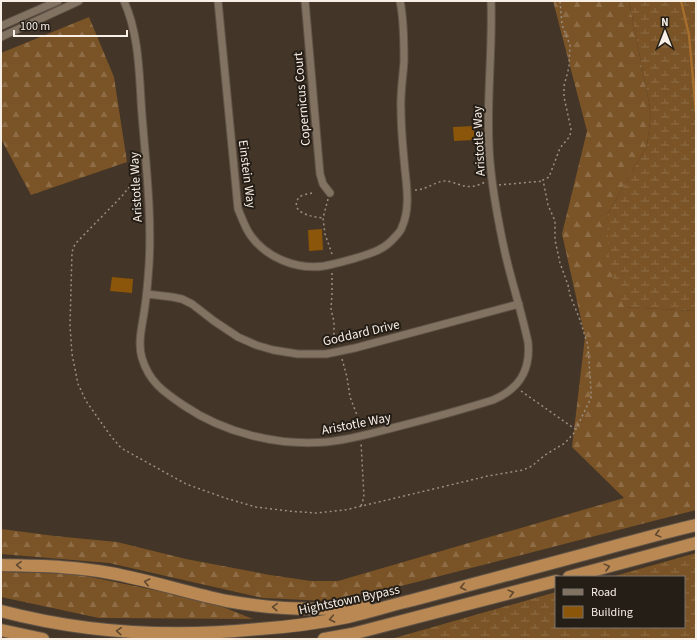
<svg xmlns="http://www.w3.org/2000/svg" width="697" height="640" font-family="'Source Sans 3',sans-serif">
	<defs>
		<pattern id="forest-firs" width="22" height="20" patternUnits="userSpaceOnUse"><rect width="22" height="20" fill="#7a5326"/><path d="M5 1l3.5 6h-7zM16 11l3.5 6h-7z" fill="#8e6c46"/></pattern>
		<pattern id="wetland-marsh" width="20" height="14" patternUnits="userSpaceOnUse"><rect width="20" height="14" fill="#7a5326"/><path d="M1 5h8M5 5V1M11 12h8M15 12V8" fill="none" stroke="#8e6c46"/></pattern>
	</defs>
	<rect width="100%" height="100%" fill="#433527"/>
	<path fill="url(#forest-firs)" d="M 553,1 L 629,1 L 651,113 L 647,146 L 607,215 L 625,307 L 696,311 L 696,510 L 405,585 L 327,601 L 263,598 L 109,563 L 1,554 L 1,529 L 55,536 L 117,542 L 186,559 L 270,575 L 311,581 L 338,581 L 624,498 L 572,447 L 585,337 L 562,234 L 587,131 Z
		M 89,17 L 114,77 L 127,162 L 31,195 L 1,139 L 1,53 Z
		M 1,572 L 76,574 L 208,601 L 253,619 L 99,618 L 1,597 Z"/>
	<path fill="url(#wetland-marsh)" d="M 629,1 L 696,1 L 696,311 L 624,307 L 609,268 L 607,215 L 647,146 L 651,113 Z
		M 696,553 L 696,639 L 391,639 L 556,592 L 556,627 L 684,627 L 684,577 L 611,577 Z"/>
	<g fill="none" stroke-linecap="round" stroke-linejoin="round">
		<path stroke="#a66e2c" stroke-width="2.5" d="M 681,1 L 689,35 L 696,112"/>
	</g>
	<path fill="#8b550a" d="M 474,126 L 474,140 L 454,141 L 453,127 Z
		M 322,229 L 323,250 L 309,251 L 308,230 Z
		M 112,277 L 133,279 L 132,293 L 110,291 Z"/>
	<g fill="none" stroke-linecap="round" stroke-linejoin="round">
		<defs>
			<path id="minor" d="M 124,1 C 140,37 139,77 142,115 C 146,165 152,215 149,265 C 148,279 147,293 145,306 C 143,323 137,342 142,358 C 149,382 164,392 183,405 C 224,433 277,446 326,442 C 350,440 373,433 396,427 C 428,419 461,410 493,400 C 519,389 531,371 528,342 C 522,314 513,286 506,257 C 499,226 493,194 490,162 C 485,108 493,55 491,1
				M 218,1 L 238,209 C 242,218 245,228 251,236 C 267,258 297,270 324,266 C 335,264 345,261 356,258 C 372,253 384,250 395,237 C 398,234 401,231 402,227 C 410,209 407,189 405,170 C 403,150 401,130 401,110 C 400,94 403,77 404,61 C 404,42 404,20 400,1
				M 305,1 L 320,174 L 323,184 L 330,193
				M 1,26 L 58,1
				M 1,37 L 79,1
				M 147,294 L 172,297 L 182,299 L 192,304 L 214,321 L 238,337 L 256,345 L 273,350 L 298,354 L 326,354 L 355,348 L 519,304"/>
			<path id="motorway" d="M 1,565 C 37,566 74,566 110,573 C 149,580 188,593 227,601 C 272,609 322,611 366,606
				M 569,577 L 696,543
				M 1,611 C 85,633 173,638 259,629 C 289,627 319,623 348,617 C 370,612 391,605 413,600 C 473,584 533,568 593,552 C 627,543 661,533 696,525
				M 1,630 L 43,639
				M 324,639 L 352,634 L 556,581"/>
		</defs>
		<use href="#minor" stroke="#5f5347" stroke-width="9"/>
		<use href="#motorway" stroke="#5f5347" stroke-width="14"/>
		<path stroke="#9b9084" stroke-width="1.5" stroke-dasharray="2 3" stroke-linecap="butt" d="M 139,175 L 122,196 L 75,244 L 72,252 L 70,326 L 72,354 L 78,384 L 86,401 L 110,435 L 121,448 L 186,484 L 225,498 L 256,507 L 288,511 L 316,513 L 345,510 L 488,476 L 523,470 L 532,466 L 545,455 L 565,443 L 574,433 L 591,398 L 591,390 L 588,346 L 580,320 L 570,295 L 568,285 L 560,263 L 555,240 L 555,221 L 548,205 L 543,180 L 549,177 L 560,148 L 570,136 L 571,129 L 564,97 L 564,86 L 569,67 L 570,45 L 562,25 L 560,1
			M 499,185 L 543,181
			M 415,190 C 419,190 423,189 427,187 C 433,185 439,181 445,181 C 449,181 454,183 458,184 C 467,188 476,187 485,182
			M 312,193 C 309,194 306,194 303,195 C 295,198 294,208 301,212 C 308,216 315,217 323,218
			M 328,199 L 323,218 L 325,234 L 333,257
			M 332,273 L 332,293 L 331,309 L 334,322 L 334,337 L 337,344
			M 342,359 L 347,377 L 350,397 L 357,415 L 359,429
			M 521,391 L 575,429
			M 361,506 L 364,497 L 361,442"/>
		<use href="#minor" stroke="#817262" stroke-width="7"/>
		<use href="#motorway" stroke="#b98853" stroke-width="12"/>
	</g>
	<defs><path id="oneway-chevron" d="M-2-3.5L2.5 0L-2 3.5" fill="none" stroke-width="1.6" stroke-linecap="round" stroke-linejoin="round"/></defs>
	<g stroke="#60482f">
		<use href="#oneway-chevron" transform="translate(658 534) rotate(165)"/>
		<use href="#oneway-chevron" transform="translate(19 565) rotate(-178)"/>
		<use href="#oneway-chevron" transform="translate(607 567) rotate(-15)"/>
		<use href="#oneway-chevron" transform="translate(147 582) rotate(-167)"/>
		<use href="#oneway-chevron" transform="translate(463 587) rotate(166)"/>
		<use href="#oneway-chevron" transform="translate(511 593) rotate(-15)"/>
		<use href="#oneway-chevron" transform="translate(275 607) rotate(-176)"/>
		<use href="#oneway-chevron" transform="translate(332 619) rotate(169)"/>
		<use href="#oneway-chevron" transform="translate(119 631) rotate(-176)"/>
	</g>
	<g text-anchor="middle" stroke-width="4" stroke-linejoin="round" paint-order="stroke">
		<g font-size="13" fill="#f8efe6" stroke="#241e17">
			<text transform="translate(301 99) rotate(-95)" y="5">Copernicus Court</text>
			<text transform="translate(478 141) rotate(-93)" y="5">Aristotle Way</text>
			<text transform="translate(248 174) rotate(83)" y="5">Einstein Way</text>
			<text transform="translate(135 187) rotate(-93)" y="5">Aristotle Way</text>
			<text transform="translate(361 332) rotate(-13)" y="5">Goddard Drive</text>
			<text transform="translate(356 423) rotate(-11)" y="5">Aristotle Way</text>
			<text transform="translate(349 599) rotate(-12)" y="5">Hightstown Bypass</text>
		</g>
	</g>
	<rect width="697" height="640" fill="none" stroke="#f8efe6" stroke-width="4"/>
	<rect x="555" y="576" width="130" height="52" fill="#241e17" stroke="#79726a"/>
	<rect x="563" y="589" width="20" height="6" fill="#817262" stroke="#79726a"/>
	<text x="591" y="596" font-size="12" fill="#f8efe6">Road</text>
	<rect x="563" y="606" width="20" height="12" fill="#8b550a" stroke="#79726a"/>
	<text x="591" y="616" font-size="12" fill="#f8efe6">Building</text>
	<g transform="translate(665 32)" stroke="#241e17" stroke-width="3" paint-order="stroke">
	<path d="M0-3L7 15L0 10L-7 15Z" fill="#f8efe6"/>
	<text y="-6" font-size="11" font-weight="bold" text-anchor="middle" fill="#f8efe6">N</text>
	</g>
	<path d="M14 30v6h113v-6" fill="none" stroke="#f8efe6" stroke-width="2"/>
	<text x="20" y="30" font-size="12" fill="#f8efe6" stroke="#241e17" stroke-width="3" paint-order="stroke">100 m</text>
</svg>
